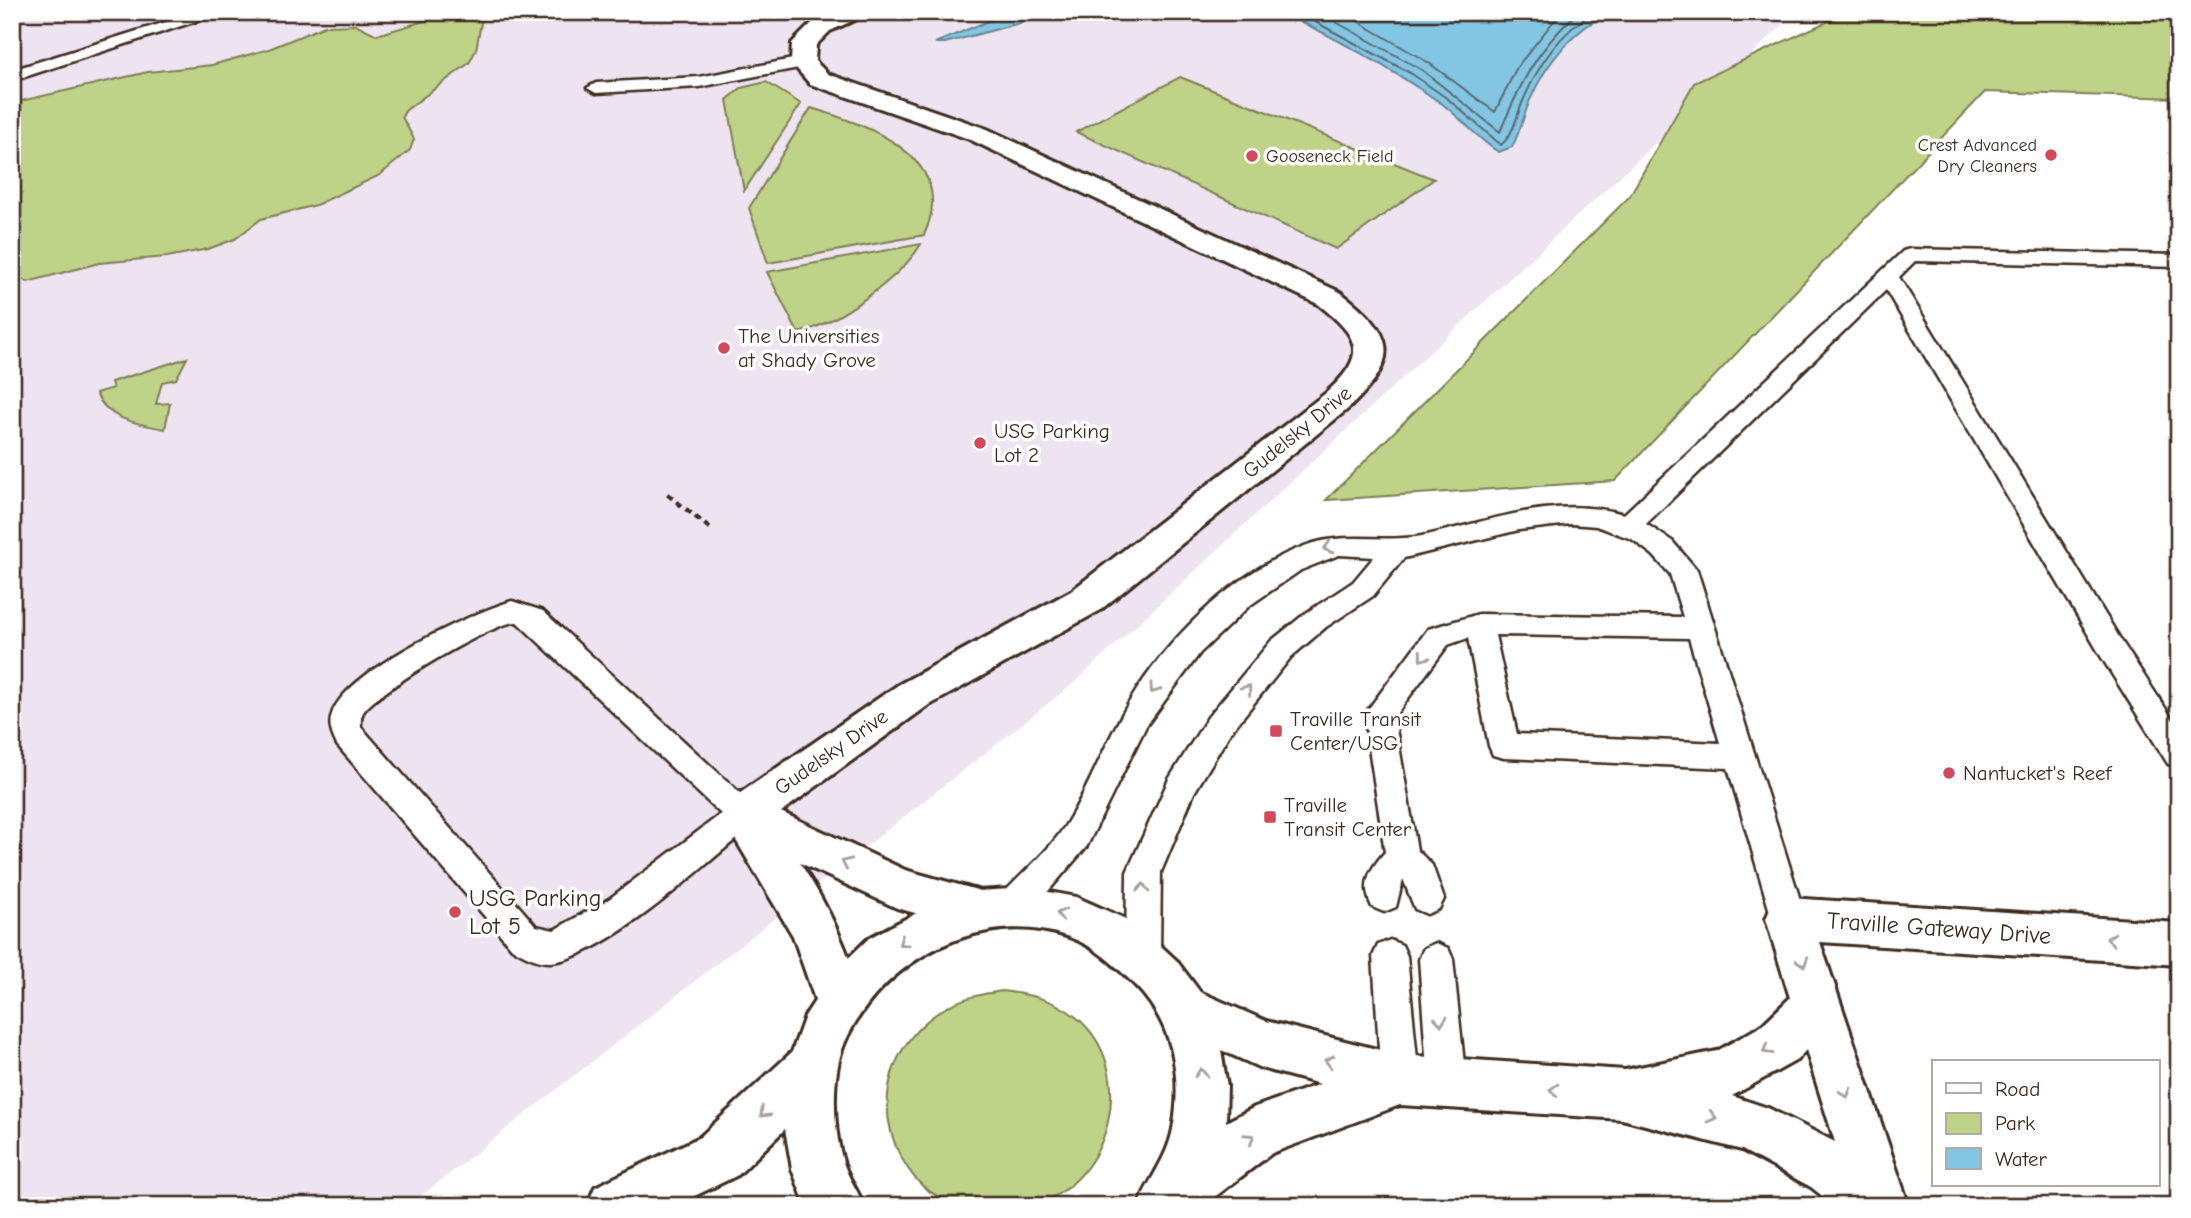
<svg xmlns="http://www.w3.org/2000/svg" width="2191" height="1218" font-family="'Comic Neue',sans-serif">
	<rect width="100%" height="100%" fill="#fff"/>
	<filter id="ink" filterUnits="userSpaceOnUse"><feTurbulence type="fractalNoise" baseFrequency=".0143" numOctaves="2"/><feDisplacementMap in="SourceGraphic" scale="14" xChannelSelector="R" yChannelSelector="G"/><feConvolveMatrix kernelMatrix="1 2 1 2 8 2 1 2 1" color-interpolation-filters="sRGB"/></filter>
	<g filter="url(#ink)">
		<path fill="#eee4f1" d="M 12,12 L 1797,12 L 1073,684 L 425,1193 L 401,1206 L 12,1206 Z"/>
		<path fill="#bfd388" stroke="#7d7e53" stroke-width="2" d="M 455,12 L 483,12 L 476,50 L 469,63 L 405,111 L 402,117 L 414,139 L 410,150 L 380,175 L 316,205 L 261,219 L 235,239 L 208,249 L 167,257 L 99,263 L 28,282 L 12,275 L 12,103 L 148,72 L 212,65 L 269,49 L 325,26 L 357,25 L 377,35 Z
			M 1848,12 L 2179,12 L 2179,98 L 1985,92 L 1615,481 L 1326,500 L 1629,197 L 1694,83 Z
			M 1180,77 L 1434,179 L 1336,249 L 1076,132 Z
			M 766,82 L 801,104 L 744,191 L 727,100 L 741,88 Z
			M 811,108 C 868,125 960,157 924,235 L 768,263 L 749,208 Z
			M 921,244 C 901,278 836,324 798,333 L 767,272 Z
			M 187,358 L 176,379 L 162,382 L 156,404 L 170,403 L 165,429 C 139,424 108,421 96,393 L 113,388 L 111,382 Z
			M 1002,991 C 1029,994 1054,999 1076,1017 C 1140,1069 1111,1184 1033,1205 C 1021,1208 1004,1206 991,1206 C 961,1206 935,1202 915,1178 C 868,1121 883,1043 947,1007 C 964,997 983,994 1002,991 Z"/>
		<path fill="#83c6e4" stroke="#668895" stroke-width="2" d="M 1010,12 L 1061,12 L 945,43 L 935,43 Z
			M 1280,12 L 1611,12 C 1574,28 1546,63 1530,100 C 1524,115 1520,132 1512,147 L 1499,152 C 1484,145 1459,116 1441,103 C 1390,68 1337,38 1280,12 Z"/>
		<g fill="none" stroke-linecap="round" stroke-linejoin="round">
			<path stroke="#58686d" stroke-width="2" d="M 1297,12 L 1412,74 L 1448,99 L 1501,145 C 1514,134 1516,117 1523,101 C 1539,64 1559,33 1594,12
				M 1318,12 L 1422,70 L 1500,132 C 1522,80 1536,51 1578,12
				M 1342,12 L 1429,63 L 1495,112 L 1517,67 L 1561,12"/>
			<defs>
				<path id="lane" d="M 198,12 L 224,12 L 12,81 L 12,70 Z
					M 803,57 L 809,58 L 812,62 L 809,66 L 699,87 L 596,93 L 587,88 L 596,83 L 699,77 Z
					M 1910,249 L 2179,255 L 2179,267 L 1915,261 L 1899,277 L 2122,642 L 2179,729 L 2179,767 L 2168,764 L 2102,658 L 1886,290 L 1646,524 L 1672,541 L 1697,570 L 1806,919 L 1801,930 L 1789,934 L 1777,930 L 1772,919 L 1728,768 L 1504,758 L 1493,755 L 1489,746 L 1468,638 L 1448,645 L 1394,717 L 1417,850 L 1432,865 L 1444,899 L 1439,909 L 1427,914 L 1415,909 L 1403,879 L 1396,907 L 1384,912 L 1372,907 C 1361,884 1369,870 1385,852 L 1364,715 L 1428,629 L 1469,617 L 1479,614 L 1683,617 L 1670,574 L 1653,555 L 1632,539 L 1596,526 L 1571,524 L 1519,530 L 1404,558 L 1373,596 L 1326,627 L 1291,657 L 1230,733 L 1194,793 L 1161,872 L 1160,956 L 1155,967 L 1143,972 L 1131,967 L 1126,956 L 1127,872 L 1169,779 L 1208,717 L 1271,641 L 1306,613 L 1353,582 L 1374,557 L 1339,555 L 1301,570 L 1249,606 L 1200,653 L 1146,726 L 1087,846 L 1025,918 L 1013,922 L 1001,918 L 996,907 L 1001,896 C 1022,873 1048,852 1065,826 C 1088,790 1102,750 1123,713 C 1161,644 1232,572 1307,545 C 1347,531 1386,544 1427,535 C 1493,520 1556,495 1624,514 L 1903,251 ZM 1495,635 L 1689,638 L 1720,743 L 1517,734 Z
					M 512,601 L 543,611 L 754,806 L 759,815 L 754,824 C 707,862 610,955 552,962 C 538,963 523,955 512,948 L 337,745 C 332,735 328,725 332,714 C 346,671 469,614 512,601 ZM 517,622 L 721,814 L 609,899 L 554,930 L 536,926 L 361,727 C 361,721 360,716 364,711 C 378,691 494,621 517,622 Z
					M 1390,940 L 1402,945 L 1407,956 L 1419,1080 L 1413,1093 L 1400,1098 L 1387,1093 L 1381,1080 L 1373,956 L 1378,945 Z
					M 1436,943 L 1448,948 L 1453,959 L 1466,1083 L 1460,1096 L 1447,1101 L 1434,1096 L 1428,1083 L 1419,959 L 1424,948 Z"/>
				<path id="street" d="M 834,12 L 864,12 L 861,17 L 830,31 L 816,45 L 815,61 L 828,74 L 987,129 L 1340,292 C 1396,335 1402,357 1349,408 L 1099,611 L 926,707 L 781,812 L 905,870 L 995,895 L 1002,910 L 995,925 L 979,931 L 897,908 L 800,863 C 829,907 850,954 864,1004 L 856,1020 L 839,1027 L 822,1020 L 793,936 L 721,815 L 727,802 L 898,685 L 1071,591 L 1326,393 C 1368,355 1361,338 1318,304 L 969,139 L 810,84 L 791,62 L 792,43 L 814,21 Z"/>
				<path id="secondary" d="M 1027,888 L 1076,897 L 1137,924 L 1176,960 L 1200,992 L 1266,1021 L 1400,1055 L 1625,1070 L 1717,1051 L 1761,1026 L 1790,998 L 1766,919 L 1772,904 L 1789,898 L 2179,923 L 2179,965 L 1820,942 L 1909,1206 L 1835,1206 L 1811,1187 L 1742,1150 L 1622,1119 L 1400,1105 L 1272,1153 L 1203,1206 L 1138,1206 C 1149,1179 1167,1159 1173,1129 C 1183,1075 1173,1022 1133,983 C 1114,964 1095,946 1069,937 C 982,906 881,961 845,1042 C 831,1074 833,1125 842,1158 C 846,1175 857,1189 864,1206 L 806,1206 L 792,1169 L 785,1129 L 738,1175 L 674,1206 L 587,1206 L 595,1187 L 700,1137 L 792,1052 L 805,1016 L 833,973 L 869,938 L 930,906 L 978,891 ZM 1221,1050 L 1261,1068 L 1320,1084 L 1255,1107 L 1226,1122 L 1227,1086 ZM 1806,1050 L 1835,1142 L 1768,1108 L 1732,1096 L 1797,1060 Z"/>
			</defs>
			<use href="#lane" stroke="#3b2a1e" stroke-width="5"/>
			<use href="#street" stroke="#3b2a1e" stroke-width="6"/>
			<use href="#secondary" stroke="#3b2a1e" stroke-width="6"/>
			<path stroke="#3b2a1e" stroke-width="4.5" stroke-dasharray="7 5" stroke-linecap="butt" d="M 667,494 L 712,530"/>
			<use href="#lane" fill="#fff" fill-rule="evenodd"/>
			<use href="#street" fill="#fff" fill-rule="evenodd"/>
			<use href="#secondary" fill="#fff" fill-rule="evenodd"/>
		</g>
		<defs><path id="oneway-chevron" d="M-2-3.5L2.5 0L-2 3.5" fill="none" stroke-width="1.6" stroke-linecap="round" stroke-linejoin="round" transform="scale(1.75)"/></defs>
		<g stroke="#a79f9a">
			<use href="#oneway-chevron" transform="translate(1328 548) rotate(164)"/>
			<use href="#oneway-chevron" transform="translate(1423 657) rotate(127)"/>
			<use href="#oneway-chevron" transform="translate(1154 689) rotate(124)"/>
			<use href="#oneway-chevron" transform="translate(1247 689) rotate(-52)"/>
			<use href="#oneway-chevron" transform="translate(846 863) rotate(-155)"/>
			<use href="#oneway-chevron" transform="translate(1143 888) rotate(-86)"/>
			<use href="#oneway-chevron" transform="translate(1061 914) rotate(-165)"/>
			<use href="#oneway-chevron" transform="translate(2111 939) rotate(-176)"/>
			<use href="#oneway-chevron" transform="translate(903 942) rotate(146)"/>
			<use href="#oneway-chevron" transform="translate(1803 962) rotate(72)"/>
			<use href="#oneway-chevron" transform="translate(1441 1021) rotate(85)"/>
			<use href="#oneway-chevron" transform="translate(1767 1050) rotate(151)"/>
			<use href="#oneway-chevron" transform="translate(1329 1061) rotate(-166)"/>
			<use href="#oneway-chevron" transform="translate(1201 1073) rotate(-93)"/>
			<use href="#oneway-chevron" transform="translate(1554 1090) rotate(-176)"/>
			<use href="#oneway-chevron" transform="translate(1846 1093) rotate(72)"/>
			<use href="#oneway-chevron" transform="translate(764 1113) rotate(136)"/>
			<use href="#oneway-chevron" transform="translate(1712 1117) rotate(14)"/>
			<use href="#oneway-chevron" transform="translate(1250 1138) rotate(-33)"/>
		</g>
	</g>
	<g fill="#d1495b" stroke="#fff" stroke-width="2.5">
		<circle cx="2051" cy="155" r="7"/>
		<circle cx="1252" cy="156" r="7"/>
		<circle cx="724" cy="348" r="7"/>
		<circle cx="980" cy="443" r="7"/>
		<rect x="1269" y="724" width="14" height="14" rx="3.5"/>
		<circle cx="1949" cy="773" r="7"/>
		<rect x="1263" y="810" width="14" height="14" rx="3.5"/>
		<circle cx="455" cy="912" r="7"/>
	</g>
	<g text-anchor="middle" stroke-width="7" stroke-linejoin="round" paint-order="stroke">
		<g font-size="18" fill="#3b2a1e" stroke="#fff" text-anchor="end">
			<text x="2037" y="151">Crest Advanced<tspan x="2037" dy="21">Dry Cleaners</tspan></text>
			<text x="1266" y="162" text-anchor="start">Gooseneck Field</text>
		</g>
		<g font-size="21" fill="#3b2a1e" stroke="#fff" text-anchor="start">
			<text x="738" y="343">The Universities<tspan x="738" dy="24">at Shady Grove</tspan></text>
			<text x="994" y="438">USG Parking<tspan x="994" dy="24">Lot 2</tspan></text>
			<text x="1290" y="726">Traville Transit<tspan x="1290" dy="24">Center/USG</tspan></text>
			<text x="1963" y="780">Nantucket's Reef</text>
			<text x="1284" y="812">Traville<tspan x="1284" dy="24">Transit Center</tspan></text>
		</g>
		<g font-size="21" fill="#3b2a1e" stroke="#fff">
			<text transform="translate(1297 432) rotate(-39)" y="7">Gudelsky Drive</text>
			<text transform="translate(831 752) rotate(-35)" y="7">Gudelsky Drive</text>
		</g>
		<g font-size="24" fill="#3b2a1e" stroke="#fff" text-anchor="start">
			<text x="469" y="906">USG Parking<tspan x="469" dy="28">Lot 5</tspan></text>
		</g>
		<g font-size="24" fill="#3b2a1e" stroke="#fff">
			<text transform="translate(1939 928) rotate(4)" y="8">Traville Gateway Drive</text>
		</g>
	</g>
	<rect width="2191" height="1218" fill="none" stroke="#fff" stroke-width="42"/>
	<rect x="21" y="21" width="2149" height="1176" fill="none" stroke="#3b2a1e" stroke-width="2.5" filter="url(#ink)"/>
	<rect x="1932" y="1060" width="228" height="126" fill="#ffffff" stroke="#b1aaa5" stroke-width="2"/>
	<rect x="1946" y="1083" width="35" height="10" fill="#ffffff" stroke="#b1aaa5" stroke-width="2"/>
	<text x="1995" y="1096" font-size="21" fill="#3b2a1e">Road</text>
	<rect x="1946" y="1113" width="35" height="21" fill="#bfd388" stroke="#b1aaa5" stroke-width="2"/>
	<text x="1995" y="1130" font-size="21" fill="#3b2a1e">Park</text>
	<rect x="1946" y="1148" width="35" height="21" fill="#83c6e4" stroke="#b1aaa5" stroke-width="2"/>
	<text x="1995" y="1166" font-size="21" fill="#3b2a1e">Water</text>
</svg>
